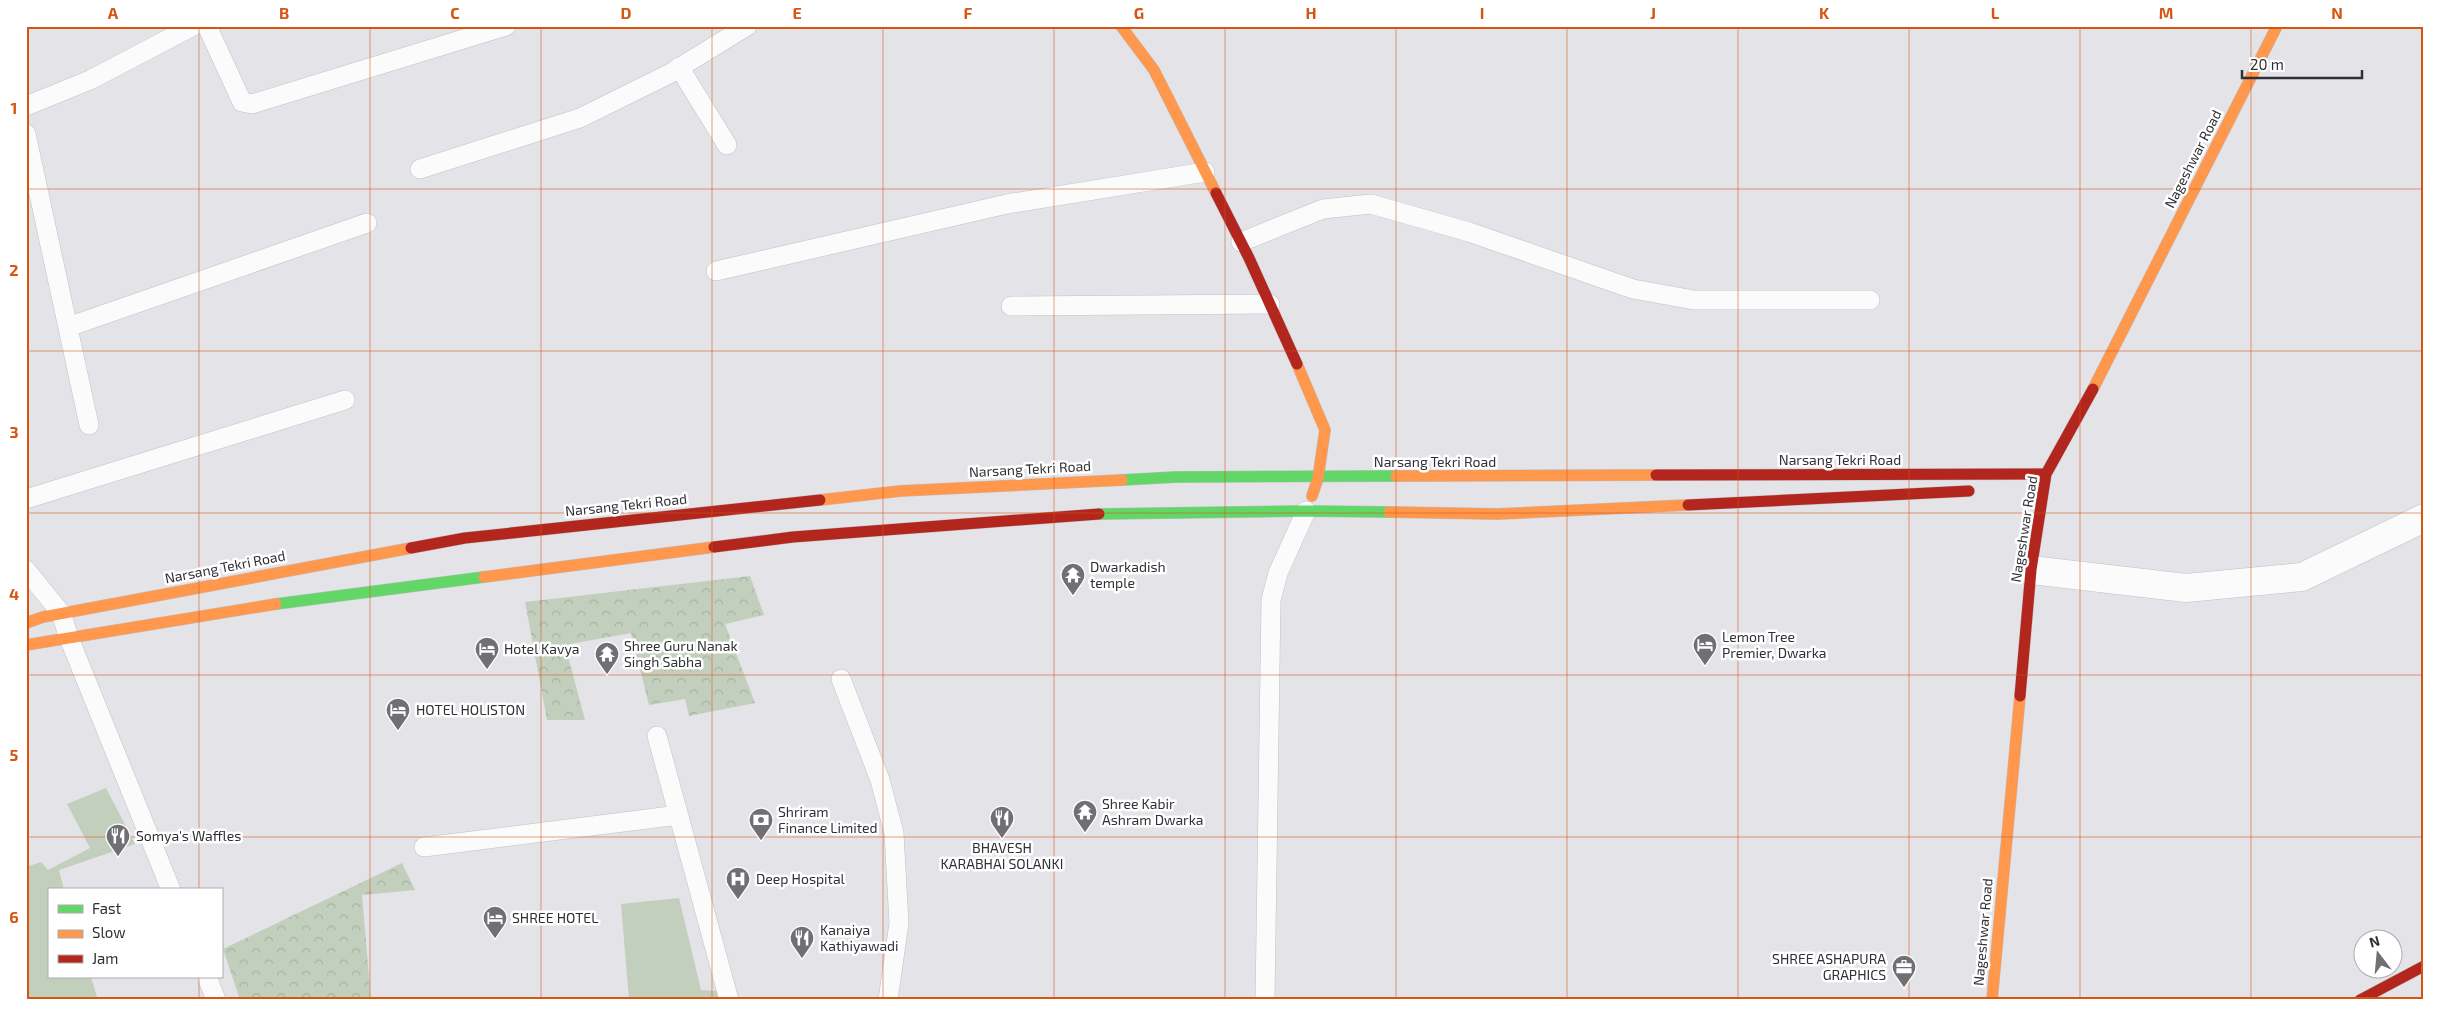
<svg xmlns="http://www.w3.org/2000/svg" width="2450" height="1026" font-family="'Exo 2',sans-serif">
	<defs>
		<pattern id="park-crowns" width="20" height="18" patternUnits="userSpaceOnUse" patternTransform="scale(1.25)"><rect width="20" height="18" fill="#c3cfbd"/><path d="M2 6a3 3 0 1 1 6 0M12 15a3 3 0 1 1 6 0" fill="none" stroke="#a8b2a3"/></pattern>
	</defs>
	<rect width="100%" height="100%" fill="#e3e3e8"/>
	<path fill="#c3cfbd" d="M 106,788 L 135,844 L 59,870 L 64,890 L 49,890 L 49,977 L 91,977 L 98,1000 L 26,1000 L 26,867 L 41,862 L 48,870 L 90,848 L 67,804 Z
		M 679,898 L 701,990 L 719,991 L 723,1000 L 629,1000 L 621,904 Z"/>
	<path fill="url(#park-crowns)" d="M 750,576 L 764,615 L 725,624 L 755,703 L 689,716 L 685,699 L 649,705 L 631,633 L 565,645 L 585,720 L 547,720 L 525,602 Z
		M 402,863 L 415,890 L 362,895 L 371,1000 L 240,1000 L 223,949 Z"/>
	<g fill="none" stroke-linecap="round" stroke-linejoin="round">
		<defs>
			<path id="lane" d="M 207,26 L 242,102 L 252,104 L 506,26
				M 679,67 L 727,145
				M 26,106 L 90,80 L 193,26
				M 26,134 L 89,425
				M 420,169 L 580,118 L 669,74 L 747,26
				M 1241,242 L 1323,209 L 1371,204 L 1469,232 L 1633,289 L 1694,300 L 1870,300
				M 716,271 L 1007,204 L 1205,172
				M 1011,306 L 1270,304
				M 68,327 L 367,223
				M 26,499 L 345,400
				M 26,570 L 61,613 L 69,638 L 171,890
				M 841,679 L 880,780 L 894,833 L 899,923 L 888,1000
				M 657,736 L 729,1000
				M 424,847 L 679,815
				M 207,977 L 216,1000
				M 1265,1000 L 1271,600 L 1278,573 L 1306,511"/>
			<path id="street" d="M 2031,570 L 2186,588 L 2302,577 L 2424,518"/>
			<path id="fast" d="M 1122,480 L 1176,477 L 1396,476
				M 1099,514 L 1306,511 L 1389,512
				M 276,604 L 484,577"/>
			<path id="slow" d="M 1121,26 L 1154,70 L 1216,193
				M 1297,364 L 1325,430 L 1318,478 L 1312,496
				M 2093,389 L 2277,26
				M 1396,476 L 1656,475
				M 820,500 L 900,491 L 1122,480
				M 1389,512 L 1497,514 L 1688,505
				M 484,577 L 714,547
				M 26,623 L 43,617 L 411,548
				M 26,645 L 276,604
				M 1992,1000 L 2020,696"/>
			<path id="jam" d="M 1216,193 L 1249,258 L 1297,364
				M 1656,475 L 2046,474
				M 1688,505 L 1969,491
				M 714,547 L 793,537 L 1099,514
				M 411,548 L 465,538 L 820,500
				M 2020,696 L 2031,570 L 2046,474 L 2093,389
				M 2360,1000 L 2424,966"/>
		</defs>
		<use href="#lane" stroke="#c1c1c5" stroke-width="20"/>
		<use href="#street" stroke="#c1c1c5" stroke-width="29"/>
		<use href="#fast" stroke="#c1c1c5" stroke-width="12"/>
		<use href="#slow" stroke="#c1c1c5" stroke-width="12"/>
		<use href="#jam" stroke="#c1c1c5" stroke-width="12"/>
		<use href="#lane" stroke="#fbfbfc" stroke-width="19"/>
		<use href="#street" stroke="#fbfbfc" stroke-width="28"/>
		<use href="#fast" stroke="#63d668" stroke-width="11"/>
		<use href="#slow" stroke="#ff974d" stroke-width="11"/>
		<use href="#jam" stroke="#b3261e" stroke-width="11"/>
	</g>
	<path fill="none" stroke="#d65510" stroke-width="1" stroke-opacity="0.55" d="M 199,26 L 199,890M 370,26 L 370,1000M 541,26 L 541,1000M 712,26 L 712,1000M 883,26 L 883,1000M 1054,26 L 1054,1000M 1225,26 L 1225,1000M 1396,26 L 1396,1000M 1567,26 L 1567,1000M 1738,26 L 1738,1000M 1909,26 L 1909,1000M 2080,26 L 2080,1000M 2251,26 L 2251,1000M 26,189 L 2424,189M 26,351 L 2424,351M 26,513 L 2424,513M 26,675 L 2424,675M 26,837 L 2424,837M 199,977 L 199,1000"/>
	<defs>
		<symbol id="temple-pin" viewBox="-11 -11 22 30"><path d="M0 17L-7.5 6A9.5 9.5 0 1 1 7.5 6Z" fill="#6f6f74" stroke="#fff"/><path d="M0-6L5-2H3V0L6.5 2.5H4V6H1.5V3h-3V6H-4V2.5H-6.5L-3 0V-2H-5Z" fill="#fff"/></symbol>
		<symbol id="hotel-pin" viewBox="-11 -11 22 30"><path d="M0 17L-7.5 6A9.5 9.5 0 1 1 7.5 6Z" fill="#6f6f74" stroke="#fff"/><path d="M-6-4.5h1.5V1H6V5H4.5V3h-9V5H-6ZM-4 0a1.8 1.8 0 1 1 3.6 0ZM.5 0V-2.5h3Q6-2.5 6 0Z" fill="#fff"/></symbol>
		<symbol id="restaurant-pin" viewBox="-11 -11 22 30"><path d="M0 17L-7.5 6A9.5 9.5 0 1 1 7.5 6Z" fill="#6f6f74" stroke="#fff"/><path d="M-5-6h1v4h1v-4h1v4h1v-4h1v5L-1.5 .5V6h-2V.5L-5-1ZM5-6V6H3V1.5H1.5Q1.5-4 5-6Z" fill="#fff"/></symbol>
		<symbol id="bank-pin" viewBox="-11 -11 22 30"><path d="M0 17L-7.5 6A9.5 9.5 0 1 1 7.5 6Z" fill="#6f6f74" stroke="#fff"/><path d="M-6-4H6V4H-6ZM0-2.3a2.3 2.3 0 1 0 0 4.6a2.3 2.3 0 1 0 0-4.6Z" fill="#fff"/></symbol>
		<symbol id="hospital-pin" viewBox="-11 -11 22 30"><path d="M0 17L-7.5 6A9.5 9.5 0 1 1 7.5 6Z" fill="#6f6f74" stroke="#fff"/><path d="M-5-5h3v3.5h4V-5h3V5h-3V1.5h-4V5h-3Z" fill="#fff"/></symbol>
		<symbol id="office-pin" viewBox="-11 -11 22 30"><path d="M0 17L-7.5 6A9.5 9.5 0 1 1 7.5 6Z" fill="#6f6f74" stroke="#fff"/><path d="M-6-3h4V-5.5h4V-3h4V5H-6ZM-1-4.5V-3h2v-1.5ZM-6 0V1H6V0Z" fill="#fff"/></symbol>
	</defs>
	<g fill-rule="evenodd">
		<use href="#temple-pin" x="1059" y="561" width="28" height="38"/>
		<use href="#hotel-pin" x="1691" y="631" width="28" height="38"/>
		<use href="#hotel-pin" x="473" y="635" width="28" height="38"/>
		<use href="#temple-pin" x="593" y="640" width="28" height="38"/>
		<use href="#hotel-pin" x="384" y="696" width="28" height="38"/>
		<use href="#temple-pin" x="1071" y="798" width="28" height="38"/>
		<use href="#restaurant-pin" x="988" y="804" width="28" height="38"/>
		<use href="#bank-pin" x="747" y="806" width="28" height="38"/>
		<use href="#restaurant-pin" x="104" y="822" width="28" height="38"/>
		<use href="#hospital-pin" x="724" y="865" width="28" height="38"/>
		<use href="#hotel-pin" x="481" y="904" width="28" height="38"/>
		<use href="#restaurant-pin" x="788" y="924" width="28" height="38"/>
		<use href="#office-pin" x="1890" y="953" width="28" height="38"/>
	</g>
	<g text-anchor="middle" stroke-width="5" stroke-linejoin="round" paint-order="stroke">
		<g font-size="14" fill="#313035" stroke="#fff">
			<text transform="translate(2193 159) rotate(-63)" y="5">Nageshwar Road</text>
			<text x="1840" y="465">Narsang Tekri Road</text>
			<text x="1435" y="467">Narsang Tekri Road</text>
			<text transform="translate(1030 469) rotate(-3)" y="5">Narsang Tekri Road</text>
			<text transform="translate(626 505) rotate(-6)" y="5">Narsang Tekri Road</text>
			<text transform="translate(2024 529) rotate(-81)" y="5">Nageshwar Road</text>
			<text transform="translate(225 567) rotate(-11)" y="5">Narsang Tekri Road</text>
			<text transform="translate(1983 932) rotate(-85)" y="5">Nageshwar Road</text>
		</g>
		<g font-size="14" fill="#313035" stroke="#fff" text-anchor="start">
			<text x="1090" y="572">Dwarkadish<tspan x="1090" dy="16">temple</tspan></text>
			<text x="1722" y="642">Lemon Tree<tspan x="1722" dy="16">Premier, Dwarka</tspan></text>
			<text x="624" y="651">Shree Guru Nanak<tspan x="624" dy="16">Singh Sabha</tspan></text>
			<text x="504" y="654">Hotel Kavya</text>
			<text x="416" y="715">HOTEL HOLISTON</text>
			<text x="1102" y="809">Shree Kabir<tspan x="1102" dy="16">Ashram Dwarka</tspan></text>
			<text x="778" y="817">Shriram<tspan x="778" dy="16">Finance Limited</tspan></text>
			<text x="136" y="841">Somya's Waffles</text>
			<text x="1002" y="853" text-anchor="middle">BHAVESH<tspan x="1002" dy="16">KARABHAI SOLANKI</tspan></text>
			<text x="756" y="884">Deep Hospital</text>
			<text x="512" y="923">SHREE HOTEL</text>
			<text x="820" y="935">Kanaiya<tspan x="820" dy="16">Kathiyawadi</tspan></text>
			<text x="1886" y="964" text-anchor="end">SHREE ASHAPURA<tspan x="1886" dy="16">GRAPHICS</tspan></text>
		</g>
	</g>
	<rect width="2450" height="1026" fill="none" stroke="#ffffff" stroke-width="55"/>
	<rect x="48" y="888" width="175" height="90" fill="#ffffff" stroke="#adacae"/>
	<rect x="58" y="905" width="25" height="8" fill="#63d668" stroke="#adacae"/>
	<text x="92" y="914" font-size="15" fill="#313035">Fast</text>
	<rect x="58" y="930" width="25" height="8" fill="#ff974d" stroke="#adacae"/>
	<text x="92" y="938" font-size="15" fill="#313035">Slow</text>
	<rect x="58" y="955" width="25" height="8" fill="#b3261e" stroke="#adacae"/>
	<text x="92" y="964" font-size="15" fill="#313035">Jam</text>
	<g transform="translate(2378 954) rotate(344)"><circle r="24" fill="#ffffff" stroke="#adacae"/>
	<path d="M0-4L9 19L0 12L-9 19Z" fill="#6f6f74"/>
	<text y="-8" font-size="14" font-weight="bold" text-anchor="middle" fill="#313035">N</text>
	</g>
	<path d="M2242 70v8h120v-8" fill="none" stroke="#313035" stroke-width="2.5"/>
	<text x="2250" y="70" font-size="15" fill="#313035" stroke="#ffffff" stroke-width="4" paint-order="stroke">20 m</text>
	<rect x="28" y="28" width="2394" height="970" fill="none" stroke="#d65510" stroke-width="2"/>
	<g font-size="16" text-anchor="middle" font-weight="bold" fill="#d65510">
		<text x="113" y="19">A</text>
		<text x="284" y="19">B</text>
		<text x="455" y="19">C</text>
		<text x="626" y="19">D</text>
		<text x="797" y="19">E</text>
		<text x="968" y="19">F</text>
		<text x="1139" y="19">G</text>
		<text x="1311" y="19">H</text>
		<text x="1482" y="19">I</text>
		<text x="1653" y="19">J</text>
		<text x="1824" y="19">K</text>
		<text x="1995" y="19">L</text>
		<text x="2166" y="19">M</text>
		<text x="2337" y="19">N</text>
		<text x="14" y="114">1</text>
		<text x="14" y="276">2</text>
		<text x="14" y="438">3</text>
		<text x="14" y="600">4</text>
		<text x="14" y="761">5</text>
		<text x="14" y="923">6</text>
	</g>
</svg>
